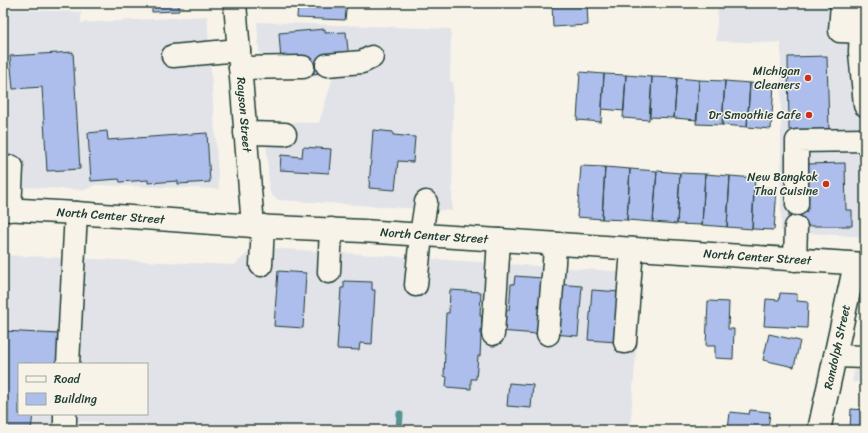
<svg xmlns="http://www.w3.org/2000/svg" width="868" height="433" font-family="Sriracha,sans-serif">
	<rect width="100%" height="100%" fill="#f7f3e8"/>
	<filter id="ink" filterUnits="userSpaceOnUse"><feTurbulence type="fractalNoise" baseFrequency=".025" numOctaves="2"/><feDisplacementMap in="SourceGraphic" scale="8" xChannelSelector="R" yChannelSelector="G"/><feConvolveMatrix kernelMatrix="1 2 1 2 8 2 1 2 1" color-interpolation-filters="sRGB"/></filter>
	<g filter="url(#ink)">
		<path fill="#e1e3e9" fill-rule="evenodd" d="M 718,3 L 865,3 L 865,237 L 781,231 L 781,43 L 716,41 Z
			M 3,9 L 81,12 L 81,23 L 207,16 L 219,189 L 95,185 L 85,190 L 3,186 Z
			M 257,22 L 451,29 L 450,81 L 453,82 L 452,211 L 279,200 L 274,197 L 270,193 L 269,186 L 265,122 L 319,123 L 333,77 L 261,77 Z
			M 255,247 L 642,273 L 630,430 L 215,430 L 77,421 L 76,430 L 3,430 L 3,255 L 234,265 ZM 19,364 L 147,364 L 147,414 L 19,414 Z
			M 865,323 L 865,382 L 852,382 Z"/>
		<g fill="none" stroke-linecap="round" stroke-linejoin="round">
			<path stroke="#569392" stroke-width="7" d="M 399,430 L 400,414"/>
		</g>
		<path fill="#adbdec" stroke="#1f3d34" d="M 152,3 L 179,3 L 179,11 L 152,12 Z
			M 298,3 L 347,3 L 345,20 L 297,18 Z
			M 552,3 L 587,3 L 588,25 L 553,27 Z
			M 325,29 L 325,33 L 346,32 L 349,59 L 328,72 L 304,75 L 281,61 L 279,33 Z
			M 73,52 L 80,169 L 47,171 L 42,87 L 13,89 L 10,56 Z
			M 827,56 L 829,129 L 789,130 L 788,57 Z
			M 580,72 L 604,74 L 601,122 L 577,120 Z
			M 604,74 L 626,75 L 624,111 L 602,109 Z
			M 626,75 L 652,77 L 649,120 L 623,118 Z
			M 652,77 L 677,78 L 674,118 L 650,117 Z
			M 677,78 L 699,80 L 697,120 L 674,118 Z
			M 699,80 L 725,81 L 722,125 L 696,124 Z
			M 725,81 L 750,83 L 747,127 L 722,125 Z
			M 750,83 L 774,85 L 771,129 L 747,127 Z
			M 373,130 L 393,132 L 393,135 L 415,137 L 413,162 L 398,161 L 395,190 L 369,188 Z
			M 107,131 L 108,140 L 207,133 L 210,182 L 178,184 L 178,181 L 148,183 L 148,180 L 120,182 L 119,179 L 91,181 L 88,133 Z
			M 303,147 L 331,149 L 329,173 L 280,170 L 281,155 L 302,157 Z
			M 845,163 L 846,210 L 852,210 L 852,226 L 789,226 L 789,204 L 807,164 Z
			M 581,166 L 605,167 L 602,219 L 577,217 Z
			M 605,167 L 630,169 L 627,220 L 602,219 Z
			M 630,169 L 657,171 L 653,222 L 627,220 Z
			M 657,171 L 680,173 L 677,224 L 653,222 Z
			M 680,173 L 705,174 L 702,225 L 677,224 Z
			M 705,174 L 730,176 L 727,227 L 702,225 Z
			M 730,176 L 755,178 L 752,229 L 727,227 Z
			M 754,187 L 777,189 L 774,230 L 752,229 Z
			M 278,271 L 306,273 L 303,328 L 274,326 Z
			M 515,276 L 542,278 L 538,334 L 499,331 L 501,309 L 509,310 L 511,284 L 514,284 Z
			M 344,281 L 372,282 L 372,290 L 375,290 L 372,344 L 360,343 L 359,350 L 337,349 L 341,288 L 344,288 Z
			M 556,284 L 582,286 L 578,336 L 552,334 Z
			M 450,290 L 481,292 L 480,316 L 482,316 L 480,356 L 478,356 L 476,379 L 471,379 L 471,389 L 446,387 L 447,377 L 444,376 L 445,353 L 444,353 L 446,313 L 449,313 Z
			M 592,290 L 620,292 L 617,342 L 588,340 Z
			M 780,293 L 797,294 L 797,301 L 808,302 L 807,328 L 764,326 L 766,299 L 779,300 Z
			M 708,301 L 729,302 L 728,329 L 734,329 L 733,359 L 715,358 L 715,346 L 706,346 Z
			M 3,331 L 59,334 L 58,364 L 19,364 L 19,414 L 33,414 L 31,430 L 3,430 Z
			M 769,334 L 800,341 L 794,367 L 763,360 Z
			M 509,383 L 533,385 L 531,408 L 507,406 Z
			M 851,409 L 865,410 L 865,430 L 850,430 Z
			M 750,410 L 770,412 L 768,430 L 728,430 L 730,412 L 749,414 Z"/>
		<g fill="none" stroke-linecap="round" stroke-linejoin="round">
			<defs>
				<g id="minor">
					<path id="s1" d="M 235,3 L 253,226"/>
					<path d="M 842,3 L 840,31 L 861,32"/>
					<path d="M 862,3 L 860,52 L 865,105"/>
					<path d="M 173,56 L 239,50"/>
					<path d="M 327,65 L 362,62 L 372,57"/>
					<path d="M 240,68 L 303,67"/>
					<path d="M 245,133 L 285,134"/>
					<path d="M 797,204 L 797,141 L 865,140"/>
					<path d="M 10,210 L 12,167"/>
					<path d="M 795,260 L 796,227"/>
					<path d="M 261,265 L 263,226"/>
					<path d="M 329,272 L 331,229"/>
					<path d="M 416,285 L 421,235 L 426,202"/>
					<path d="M 493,334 L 499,240"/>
					<path d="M 548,334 L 554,263 L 555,244"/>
					<path d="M 625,342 L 632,249"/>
					<path d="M 835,356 L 865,357"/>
					<path d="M 68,364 L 76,213"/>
					<path d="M 65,430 L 65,414"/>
					<path id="s2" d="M 819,430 L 855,264"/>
				</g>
				<g id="major">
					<path id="s3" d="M 3,209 L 76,213 L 253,226 L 363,231 L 865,264"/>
				</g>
			</defs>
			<use href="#minor" stroke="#1f3d34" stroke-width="25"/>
			<use href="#major" stroke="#1f3d34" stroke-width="25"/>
			<use href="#minor" stroke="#f7f3e8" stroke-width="22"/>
			<use href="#major" stroke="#f7f3e8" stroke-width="22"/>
		</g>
	</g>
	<g fill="#c8321e" stroke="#f7f3e8" stroke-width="1.5">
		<circle cx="808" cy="78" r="4"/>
		<circle cx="809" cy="115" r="4"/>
		<circle cx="826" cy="184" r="4"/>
	</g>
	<g text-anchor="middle" stroke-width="3" stroke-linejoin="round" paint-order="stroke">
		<g font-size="12" fill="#1f3d34" stroke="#f7f3e8" text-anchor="end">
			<text x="800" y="75">Michigan<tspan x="800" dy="14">Cleaners</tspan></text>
			<text x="801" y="119">Dr Smoothie Cafe</text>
			<text x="818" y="181">New Bangkok<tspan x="818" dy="14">Thai Cuisine</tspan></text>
		</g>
		<g font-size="12" fill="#1f3d34" stroke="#f7f3e8">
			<text dy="4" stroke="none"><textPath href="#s1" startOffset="112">Rayson Street</textPath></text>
			<text dy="4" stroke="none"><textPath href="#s3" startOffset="108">North Center Street</textPath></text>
			<text dy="4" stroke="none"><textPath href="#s3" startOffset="432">North Center Street</textPath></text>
			<text dy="4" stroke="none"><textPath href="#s3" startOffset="756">North Center Street</textPath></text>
			<text dy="4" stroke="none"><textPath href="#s2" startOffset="85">Randolph Street</textPath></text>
		</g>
	</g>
	<rect width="868" height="433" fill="none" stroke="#f7f3e8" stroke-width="16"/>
	<rect x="8" y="8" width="852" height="417" fill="none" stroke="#1f3d34" stroke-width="1.5" filter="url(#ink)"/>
	<rect x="18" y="363" width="130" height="52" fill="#f7f3e8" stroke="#a1aaa0"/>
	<rect x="26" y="376" width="20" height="6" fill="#f7f3e8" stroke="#a1aaa0"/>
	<text x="54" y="383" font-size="12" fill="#1f3d34">Road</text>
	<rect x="26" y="393" width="20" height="12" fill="#adbdec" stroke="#a1aaa0"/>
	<text x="54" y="403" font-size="12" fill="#1f3d34">Building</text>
</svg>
